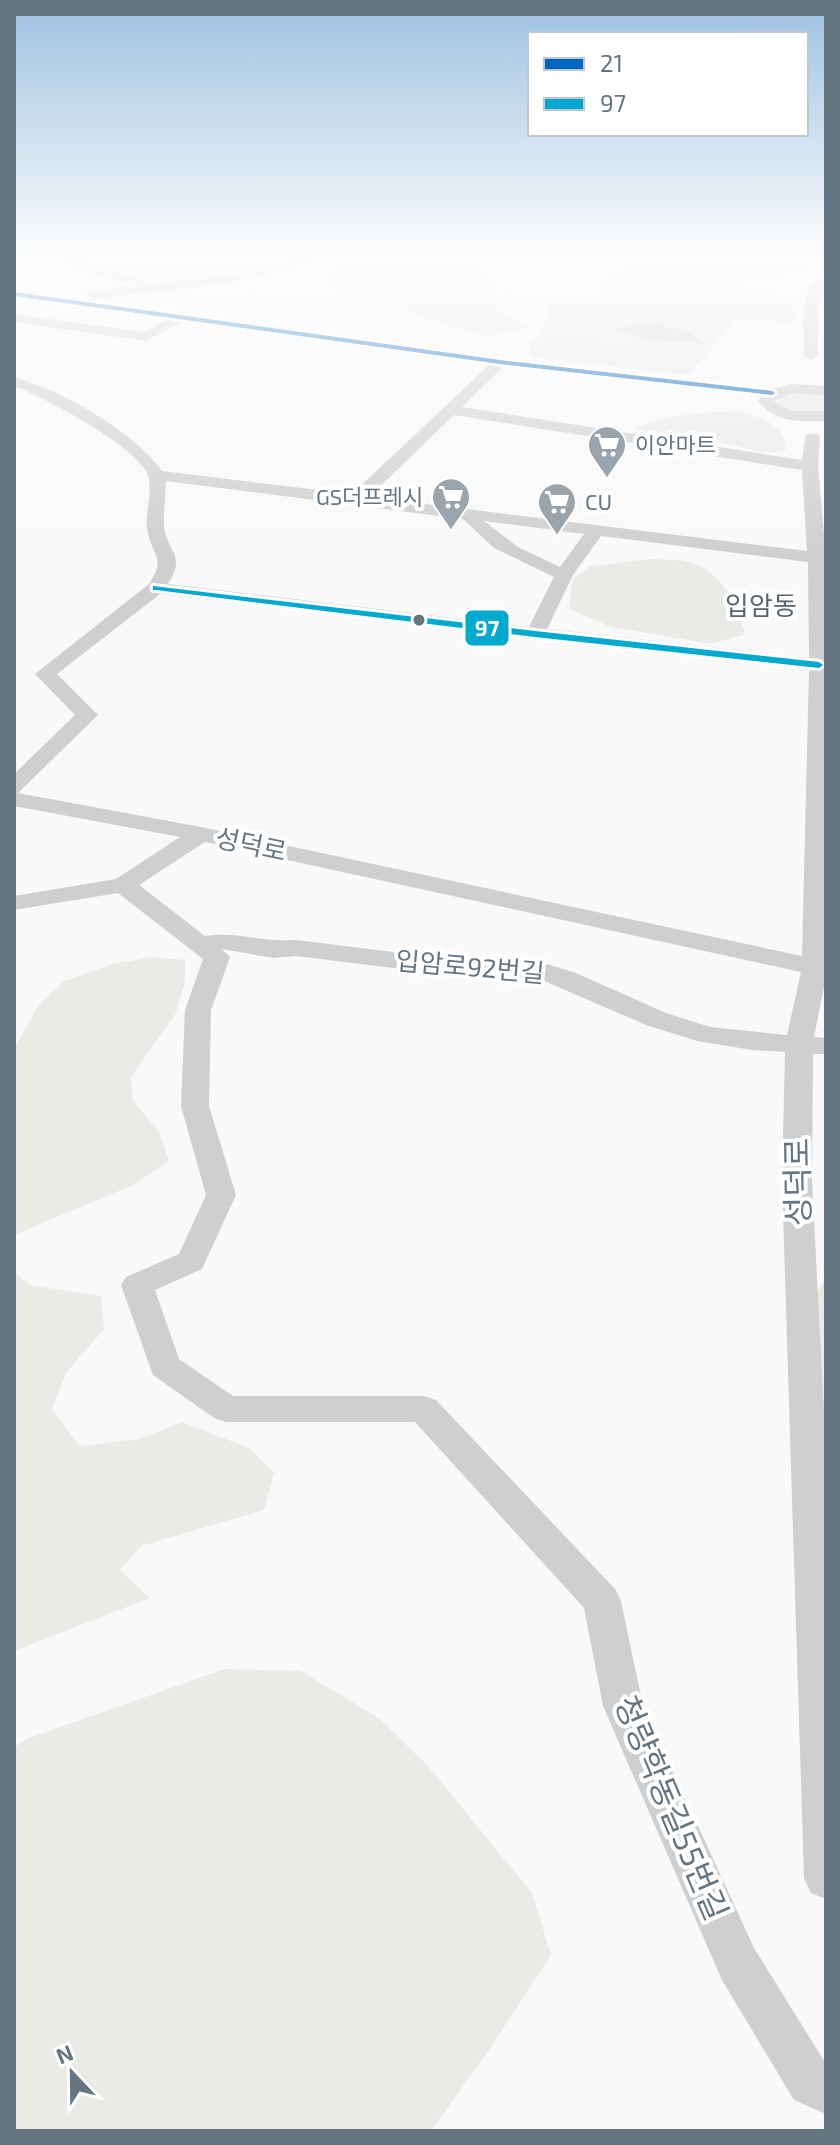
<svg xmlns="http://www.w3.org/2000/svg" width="840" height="2145" font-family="'Exo 2','Noto Sans KR',sans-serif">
	<rect width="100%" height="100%" fill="#f9f9f9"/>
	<path fill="#e8e9e9" d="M 551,304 L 621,304 L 735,321 L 688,375 L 530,357 L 531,340 L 541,334 Z"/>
	<path fill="#e8ebe6" d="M 75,255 L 325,255 L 167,283 Z
		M 374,255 L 459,255 L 491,278 C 485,309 507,314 530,327 L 487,336 L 390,308 L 328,283 L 337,263 Z
		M 637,255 L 784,255 L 810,271 L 744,279 L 742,292 L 793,299 L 795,323 L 728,319 L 603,304 L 602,285 Z
		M 618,341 L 705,351 L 685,375 L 584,361 L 599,344 Z
		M 803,392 L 826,396 L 826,412 L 794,411 L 776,402 L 790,393 Z
		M 738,411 C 760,417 786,424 786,450 C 760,457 733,443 707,439 C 682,435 657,436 633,429 C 667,414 702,413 738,411 Z
		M 652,559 C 665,560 680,559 692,563 C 722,572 738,606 745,634 L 711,644 L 611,627 L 569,609 L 572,580 L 591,566 Z
		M 152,957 L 185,960 L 185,981 L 176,1013 L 131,1077 L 133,1101 L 158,1130 L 169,1161 L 133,1185 L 14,1235 L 14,1049 L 38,1006 L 64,981 L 113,964 Z
		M 14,1271 L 29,1285 L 101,1296 L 104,1329 L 66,1373 L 52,1409 L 80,1446 L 140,1439 L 182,1422 L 249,1448 L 274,1473 L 264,1510 L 141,1546 L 120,1570 L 150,1598 L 14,1651 Z
		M 826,1277 L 826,1451 L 795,1408 L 803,1316 Z
		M 225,1669 L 301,1671 L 380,1719 L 428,1766 L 532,1893 L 551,1955 L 489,2050 L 431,2131 L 14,2131 L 14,1747 L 29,1738 Z"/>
	<path fill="#d0d2d3" stroke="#e8e8e8" stroke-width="2" d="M 665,320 L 666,326 L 686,329 L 706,344 L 658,342 L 606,329 Z"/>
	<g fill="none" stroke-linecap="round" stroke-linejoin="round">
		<path fill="#cecfd0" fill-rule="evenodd" d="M 50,255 L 68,255 L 145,281 L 139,285 L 101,277 Z
			M 318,255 L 342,255 L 230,283 L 92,299 L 85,295 L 92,291 L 230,275 Z
			M 826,275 L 826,287 L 818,305 L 818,356 L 811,360 L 804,356 C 805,330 796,288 826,275 Z
			M 14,290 L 500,358 L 772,389 L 793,384 L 826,386 L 826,396 L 793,393 L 774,401 L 793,411 L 826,411 L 826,421 C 801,422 775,422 758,401 L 762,396 L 503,367 L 462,407 L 802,460 L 806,434 L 818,434 L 820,437 L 818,466 L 826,557 L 826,977 L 814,1037 L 826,1038 L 826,1054 L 813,1054 L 812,1180 L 826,1454 L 826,1899 L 811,1893 L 804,1878 L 782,1180 L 785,1052 L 752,1050 L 697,1041 L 646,1025 L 535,977 L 474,978 L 296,956 L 273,958 L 222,949 L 230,957 L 211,1010 L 209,1106 L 236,1195 L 202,1269 L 155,1290 L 179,1359 L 233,1396 L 424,1396 L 436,1400 L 615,1589 L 621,1601 L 643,1706 L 754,1948 L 826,2064 L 826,2114 L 794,2100 L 722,1980 L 603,1706 L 584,1608 L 415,1422 L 226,1422 L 214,1418 L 153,1375 L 121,1285 L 126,1277 L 179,1254 L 206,1195 L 181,1106 L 185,1010 L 203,959 L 118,893 L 14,910 L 14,896 L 116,879 L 180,837 L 14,806 L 14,774 L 75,715 L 35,674 L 149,584 C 168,555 150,555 147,528 C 145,511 154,489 147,473 C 134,445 44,397 14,386 L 14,377 C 59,389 135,432 162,471 L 352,494 L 489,365 L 182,322 L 146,341 L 14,322 L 14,314 L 144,332 L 167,319 L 14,298 ZM 454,415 L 802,470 L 807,551 L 369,497 ZM 166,481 L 463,519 L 494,548 L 554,577 L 529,627 L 168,584 C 187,554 167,553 164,526 C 163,511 166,496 166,481 ZM 484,521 L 584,534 L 560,567 L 518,547 ZM 601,536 L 808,562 L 809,658 L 547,629 L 573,575 ZM 160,594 L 809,670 L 802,956 L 201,827 L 18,793 L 98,715 L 57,674 ZM 205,842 L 801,972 L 787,1035 L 710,1027 L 666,1013 L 576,973 L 537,961 L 474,962 L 296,940 C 264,943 237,931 205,936 L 139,885 Z"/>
		<defs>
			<path id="bus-1" d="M 14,292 L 500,360 L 772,391 L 775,393 L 772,395 L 500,364 L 14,296 Z"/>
			<path id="bus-2" d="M 153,586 L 535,631 L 819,662 L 823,665 L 819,668 L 535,637 L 156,590 L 153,590 Z"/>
		</defs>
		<use href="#bus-1" stroke="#fff" stroke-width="6"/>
		<use href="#bus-2" stroke="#fff" stroke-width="6"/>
		<use href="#bus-1" fill="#0065bd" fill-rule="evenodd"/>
		<use href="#bus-2" fill="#00a9ce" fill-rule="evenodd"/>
	</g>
	<linearGradient id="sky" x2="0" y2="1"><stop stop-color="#9dc2e2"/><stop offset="0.46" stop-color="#fcfcfc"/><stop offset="1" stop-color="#fcfcfc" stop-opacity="0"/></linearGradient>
	<rect width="840" height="556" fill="url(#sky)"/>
	<defs>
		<symbol id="supermarket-pin" viewBox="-11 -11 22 30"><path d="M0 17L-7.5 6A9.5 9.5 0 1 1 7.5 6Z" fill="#99a4ac" stroke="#fff"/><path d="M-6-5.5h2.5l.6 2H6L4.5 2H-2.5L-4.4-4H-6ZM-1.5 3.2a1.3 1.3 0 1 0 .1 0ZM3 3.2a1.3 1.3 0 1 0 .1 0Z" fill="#fff"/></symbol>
	</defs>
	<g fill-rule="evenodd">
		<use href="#supermarket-pin" x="585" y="423" width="44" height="60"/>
		<use href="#supermarket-pin" x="429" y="475" width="44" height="60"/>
		<use href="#supermarket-pin" x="535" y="480" width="44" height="60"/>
	</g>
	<circle fill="#657683" stroke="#fff" stroke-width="3" cx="419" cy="620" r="7"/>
	<g text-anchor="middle" stroke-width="8" stroke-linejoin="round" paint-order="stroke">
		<g font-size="22" fill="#657683" stroke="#fff" text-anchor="start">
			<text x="635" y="453">이안마트</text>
			<text x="423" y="505" text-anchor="end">GS더프레시</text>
			<text x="585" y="510">CU</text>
		</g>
		<g font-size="26" fill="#57646e" stroke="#fff">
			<text x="761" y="615">입암동</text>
		</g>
		<g font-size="26" fill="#657683" stroke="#fff">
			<text transform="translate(251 845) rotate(12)" y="9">성덕로</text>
			<text transform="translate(470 967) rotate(5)" y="9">입암로92번길</text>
		</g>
		<g font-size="32" fill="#657683" stroke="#fff">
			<text transform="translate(798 1182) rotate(-91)" y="11">성덕로</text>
			<text transform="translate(671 1808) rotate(67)" y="11">청량학동길55번길</text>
		</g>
	</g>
	<rect stroke="#fff" stroke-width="3" x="464" y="609" width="46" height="38" rx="8" fill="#00a9ce"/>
	<g font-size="22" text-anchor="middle" font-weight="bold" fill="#fff">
		<text x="487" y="636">97</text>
	</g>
	<rect width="840" height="2145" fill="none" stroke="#657683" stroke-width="32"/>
	<rect x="528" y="32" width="280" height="104" fill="#ffffff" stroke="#c1c8cd" stroke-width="2"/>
	<rect x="544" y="58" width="40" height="12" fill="#0065bd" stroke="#c1c8cd" stroke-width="2"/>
	<text x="600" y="72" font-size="24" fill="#657683">21</text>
	<rect x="544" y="98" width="40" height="12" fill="#00a9ce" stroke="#c1c8cd" stroke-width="2"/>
	<text x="600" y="112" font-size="24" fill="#657683">97</text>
	<g transform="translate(72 2073) rotate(338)" stroke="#ffffff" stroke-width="6" paint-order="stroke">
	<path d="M0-6L14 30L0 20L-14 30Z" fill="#657683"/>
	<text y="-12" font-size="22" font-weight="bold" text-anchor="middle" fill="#657683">N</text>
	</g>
</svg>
